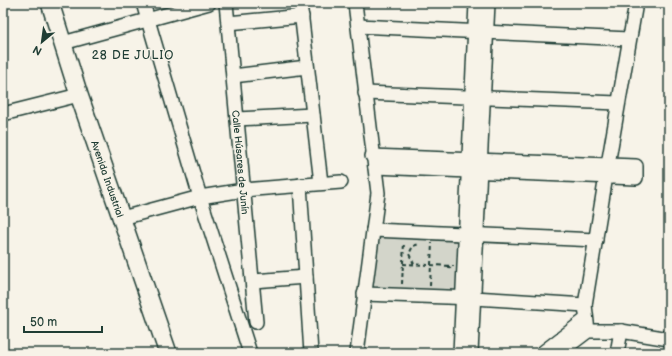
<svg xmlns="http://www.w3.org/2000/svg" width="672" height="356" font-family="'Balsamiq Sans',sans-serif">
	<rect width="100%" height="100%" fill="#f7f3e8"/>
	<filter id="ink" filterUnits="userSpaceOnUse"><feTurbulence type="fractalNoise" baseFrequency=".025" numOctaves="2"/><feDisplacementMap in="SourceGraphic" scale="8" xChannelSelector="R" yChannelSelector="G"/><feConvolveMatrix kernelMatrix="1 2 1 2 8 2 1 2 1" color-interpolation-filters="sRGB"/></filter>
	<g filter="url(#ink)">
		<path fill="#d3d5ca" stroke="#79897f" d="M 376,233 L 461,238 L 460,294 L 368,291 Z"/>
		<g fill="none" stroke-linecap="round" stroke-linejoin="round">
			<defs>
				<g id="minor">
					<path d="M 143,3 L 200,197 L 250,353"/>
					<path id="s1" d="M 226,3 L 256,322"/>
					<path d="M 300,3 L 321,183"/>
					<path d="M 355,3 L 378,193 L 357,353"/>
					<path d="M 228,23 L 302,16"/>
					<path d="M 358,26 L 629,39"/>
					<path d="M 63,43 L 209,3"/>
					<path d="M 233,76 L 307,67"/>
					<path d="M 365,93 L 618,103"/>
					<path d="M 3,114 L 79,95"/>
					<path d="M 237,119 L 313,115"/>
					<path d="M 372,156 L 636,166 L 636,178 L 375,167"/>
					<path d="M 300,185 L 311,353"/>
					<path d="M 122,218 L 200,197 L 244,190 L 341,182"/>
					<path d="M 373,230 L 596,240"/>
					<path d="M 253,281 L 306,277"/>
					<path d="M 364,294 L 474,298 L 585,305"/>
					<path d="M 588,331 L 585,305 L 606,176 L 636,3"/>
					<path d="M 460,353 L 476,3"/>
					<path d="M 471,353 L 488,3"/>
					<path d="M 542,353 L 585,320"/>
					<path d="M 559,353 L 588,331 L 621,331 L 669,339"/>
					<path d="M 617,353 L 621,331"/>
				</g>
				<g id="major">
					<path id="s2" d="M 50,3 L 79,95 L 168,353"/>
				</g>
			</defs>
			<use href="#minor" stroke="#1f3d34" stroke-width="16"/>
			<use href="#major" stroke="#1f3d34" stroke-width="20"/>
			<path stroke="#1f3d34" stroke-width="2" stroke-dasharray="4 3" stroke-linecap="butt" d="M 403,264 L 454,266
				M 414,264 L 409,254 L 413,246 L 419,244
				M 448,266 L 452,270
				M 402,284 L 404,242
				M 430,286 L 432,243"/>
			<use href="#minor" stroke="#f7f3e8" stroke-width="13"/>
			<use href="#major" stroke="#f7f3e8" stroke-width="17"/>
		</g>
	</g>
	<g text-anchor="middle" stroke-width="3" stroke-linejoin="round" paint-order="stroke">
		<g font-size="10" fill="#1f3d34" stroke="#f7f3e8">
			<text dy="4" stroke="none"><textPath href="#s1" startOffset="160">Calle Húsares de Junín</textPath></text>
			<text dy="4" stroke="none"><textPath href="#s2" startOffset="185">Avenida Industrial</textPath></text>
		</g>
		<g font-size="12" letter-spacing="1" fill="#1f3d34" stroke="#f7f3e8">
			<text x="133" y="59">28 DE JULIO</text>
		</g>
	</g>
	<rect width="672" height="356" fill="none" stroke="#f7f3e8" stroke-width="16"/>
	<rect x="8" y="8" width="656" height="340" fill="none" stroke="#1f3d34" stroke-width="1.5" filter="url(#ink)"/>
	<g transform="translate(42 42) rotate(209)" stroke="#f7f3e8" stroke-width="3" paint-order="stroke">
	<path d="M0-3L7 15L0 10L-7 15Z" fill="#1f3d34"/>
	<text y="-6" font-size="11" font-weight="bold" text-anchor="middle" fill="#1f3d34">N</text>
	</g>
	<path d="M24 326v6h78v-6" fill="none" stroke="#1f3d34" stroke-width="2"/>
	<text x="30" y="326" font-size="12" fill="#1f3d34" stroke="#f7f3e8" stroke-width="3" paint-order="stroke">50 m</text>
</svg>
